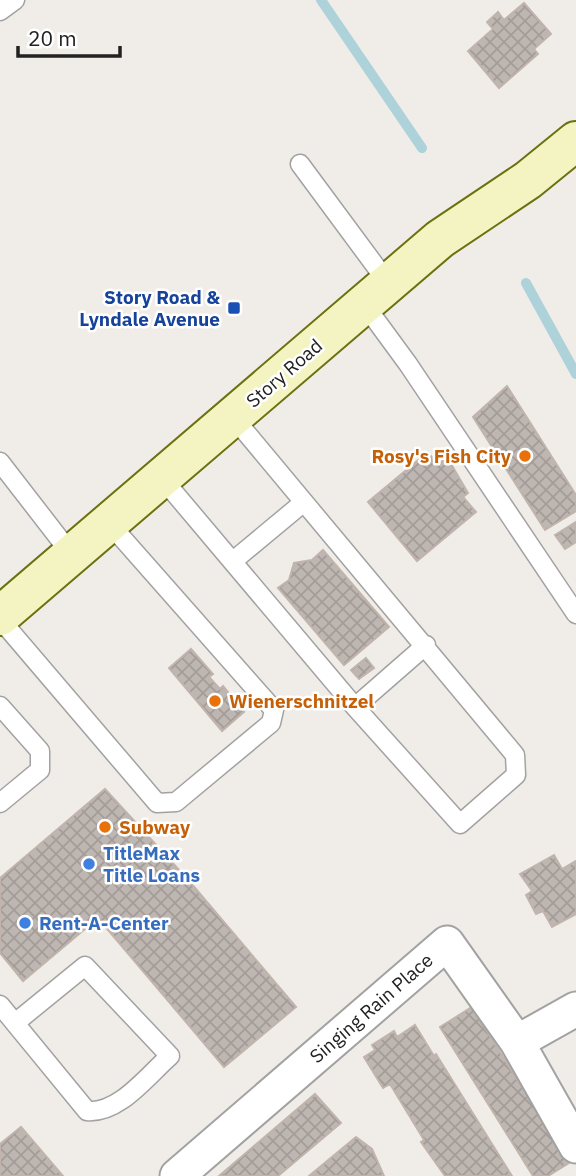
<svg xmlns="http://www.w3.org/2000/svg" width="576" height="1176" font-family="'IBM Plex Sans',sans-serif">
	<defs>
		<pattern id="building-cross-hatch" width="8" height="8" patternUnits="userSpaceOnUse" patternTransform="scale(1.75)"><rect width="8" height="8" fill="#beb6b1"/><path d="M0 0l8 8M0 8l8-8" fill="none" stroke="#a39c98"/></pattern>
	</defs>
	<rect width="100%" height="100%" fill="#f0ede8"/>
	<g fill="none" stroke-linecap="round" stroke-linejoin="round">
		<path stroke="#add2da" stroke-width="10" d="M 321,0 L 422,148
			M 526,283 L 576,374"/>
	</g>
	<path fill="url(#building-cross-hatch)" stroke="#c1b4ac" stroke-width="2" d="M 524,3 L 551,34 L 534,49 L 538,54 L 499,88 L 468,51 L 493,29 L 487,22 L 498,12 L 504,20 Z
		M 507,386 L 576,495 L 576,511 L 545,530 L 473,417 Z
		M 428,452 L 438,465 L 447,457 L 468,493 L 463,497 L 476,512 L 417,561 L 368,502 Z
		M 576,522 L 576,542 L 565,549 L 555,535 Z
		M 323,550 L 389,627 L 344,665 L 278,588 L 289,580 L 294,563 L 312,560 Z
		M 191,649 L 213,674 L 209,677 L 220,689 L 223,686 L 244,712 L 222,731 L 169,668 Z
		M 366,658 L 374,668 L 359,679 L 351,670 Z
		M 105,789 L 190,882 L 296,1007 L 224,1067 L 98,918 L 23,981 L 0,953 L 0,878 Z
		M 554,855 L 562,869 L 576,861 L 576,914 L 552,927 L 543,911 L 536,914 L 526,895 L 532,891 L 520,874 Z
		M 472,1007 L 569,1163 L 548,1176 L 533,1176 L 440,1027 Z
		M 415,1025 L 434,1056 L 436,1054 L 512,1176 L 445,1176 L 421,1142 L 424,1140 L 390,1084 L 383,1088 L 364,1057 L 375,1050 L 372,1045 L 394,1031 L 397,1037 Z
		M 315,1094 L 341,1123 L 278,1176 L 219,1176 Z
		M 21,1127 L 63,1176 L 0,1176 L 0,1144 Z
		M 356,1137 L 372,1149 L 384,1176 L 309,1176 Z"/>
	<g fill="none" stroke-linecap="round" stroke-linejoin="round">
		<defs>
			<path id="service" d="M 0,11 L 15,0
				M 300,164 L 388,283
				M 364,304 L 408,364 L 576,614
				M 0,462 L 72,555
				M 161,477 L 355,707 L 460,824 L 516,775 L 515,755 L 233,417
				M 233,561 L 304,502
				M 0,619 L 157,803 L 176,802 L 271,723 L 274,710 L 109,523
				M 0,706 L 40,751 L 40,770 L 0,803
				M 355,707 L 426,645
				M 0,1005 L 87,1111 C 119,1114 147,1076 170,1056 L 85,966 L 15,1023"/>
			<path id="minor" d="M 517,1042 L 576,1009
				M 177,1176 L 447,943 L 517,1042 L 576,1146"/>
			<path id="secondary" d="M 0,616 L 440,239 L 528,180 L 576,141"/>
		</defs>
		<use href="#service" stroke="#a2a2a2" stroke-width="21"/>
		<use href="#minor" stroke="#a2a2a2" stroke-width="37"/>
		<use href="#secondary" stroke="#6b710f" stroke-width="42"/>
		<use href="#service" stroke="#fff" stroke-width="18"/>
		<use href="#minor" stroke="#fff" stroke-width="33"/>
		<use href="#secondary" stroke="#f4f4c2" stroke-width="38"/>
	</g>
	<rect fill="#1a4fb4" stroke="#fff" stroke-width="2.5" x="227" y="301" width="14" height="14" rx="3.5"/>
	<g fill="#e8710a" stroke="#fff" stroke-width="2.5">
		<circle cx="525" cy="456" r="7"/>
		<circle cx="215" cy="701" r="7"/>
		<circle cx="105" cy="827" r="7"/>
	</g>
	<g fill="#3f7fe0" stroke="#fff" stroke-width="2.5">
		<circle cx="89" cy="864" r="7"/>
		<circle cx="25" cy="923" r="7"/>
	</g>
	<g text-anchor="middle" stroke-width="5" stroke-linejoin="round" paint-order="stroke">
		<g font-size="19" font-weight="bold" fill="#164399" stroke="#fff" text-anchor="end">
			<text x="220" y="304">Story Road &amp;<tspan x="220" dy="22">Lyndale Avenue</tspan></text>
		</g>
		<g font-size="19" fill="#212121" stroke="#fff">
			<text transform="translate(284 373) rotate(-41)" y="7">Story Road</text>
			<text transform="translate(371 1008) rotate(-41)" y="7">Singing Rain Place</text>
		</g>
		<g font-size="19" font-weight="bold" fill="#c56008" stroke="#fff" text-anchor="start">
			<text x="511" y="463" text-anchor="end">Rosy's Fish City</text>
			<text x="229" y="708">Wienerschnitzel</text>
			<text x="119" y="834">Subway</text>
		</g>
		<g font-size="19" font-weight="bold" fill="#366cbe" stroke="#fff" text-anchor="start">
			<text x="103" y="860">TitleMax<tspan x="103" dy="22">Title Loans</tspan></text>
			<text x="39" y="930">Rent-A-Center</text>
		</g>
	</g>
	<path d="M18 46v10h102v-10" fill="none" stroke="#212121" stroke-width="3.5"/>
	<text x="28" y="46" font-size="21" fill="#212121" stroke="#ffffff" stroke-width="5" paint-order="stroke">20 m</text>
</svg>
